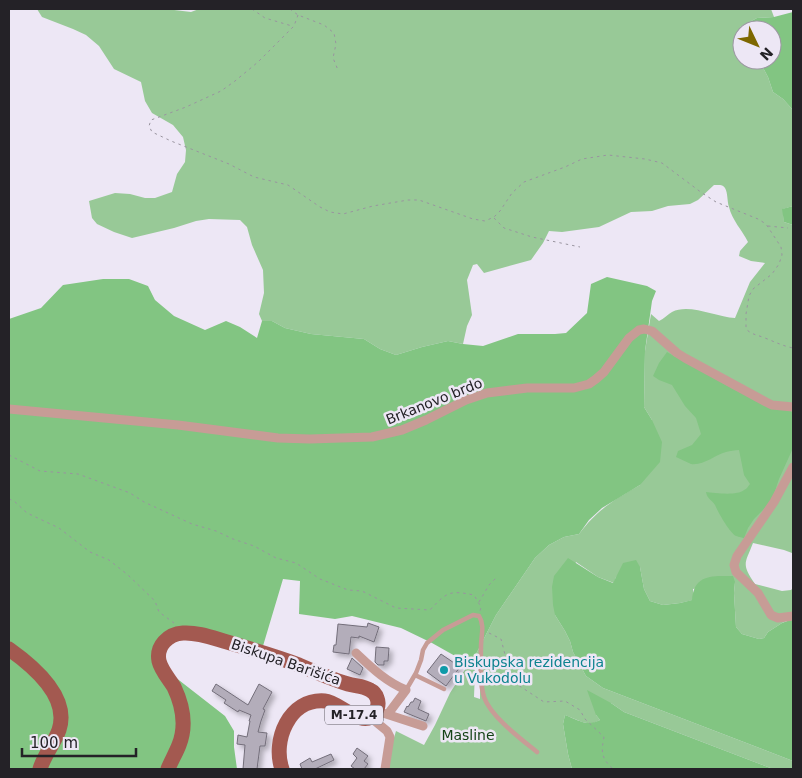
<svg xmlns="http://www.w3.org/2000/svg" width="802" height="778" font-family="'DejaVu Sans',sans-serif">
	<defs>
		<filter id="shadow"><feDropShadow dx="3.5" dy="3.5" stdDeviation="2.5" flood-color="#0004"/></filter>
	</defs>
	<rect width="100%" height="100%" fill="#ede7f5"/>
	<path fill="#98c997" d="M 37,9 L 166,9 L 191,12 L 199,9 L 771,9 L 774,17 L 757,18 L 740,27 L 742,30 L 742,60 L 759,60 L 768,77 L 773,92 L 783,99 L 793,110 L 793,206 L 783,209 L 784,222 L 793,225 L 793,560 L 792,553 L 784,550 L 753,543 C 745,564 741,563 755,584 L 782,591 L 791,590 L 793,588 L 793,620 L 788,620 L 782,623 L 768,632 L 764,638 L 759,639 L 742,634 L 736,627 L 734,593 L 735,582 L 693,589 L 693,600 L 680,603 L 663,605 L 650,601 L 644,589 L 640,567 L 616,577 L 614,583 L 598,577 L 576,562 L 555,615 L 565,631 L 570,641 L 573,652 L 586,676 L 603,688 L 793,761 L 793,769 L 773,769 L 624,712 L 611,703 L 596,715 L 600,720 L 592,724 L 582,722 L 565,715 L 563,724 L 568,754 L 572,769 L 385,769 L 396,731 L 424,745 L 435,725 L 450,693 L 466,668 L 475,670 L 474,697 L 480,699 L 480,670 L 476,654 L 496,615 L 535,558 L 549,545 L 564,537 L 579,534 C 598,509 614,500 640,485 L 652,420 L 644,407 L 645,351 L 651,314 L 659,321 C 664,319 668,314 672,312 C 689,303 716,317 735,318 L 750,282 L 765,263 L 751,261 L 739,256 L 740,251 L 748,242 C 742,230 732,220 729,207 C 727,201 728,193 725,188 C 723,184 718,185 714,185 L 698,200 L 690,204 L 668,206 L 652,211 L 631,212 L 599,227 L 562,232 L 549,231 L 543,243 L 531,260 L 484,273 L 477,264 L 473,265 L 467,280 L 472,315 L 467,326 L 463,344 L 448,341 L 422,347 L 396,355 L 380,349 L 364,339 L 311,334 L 285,328 L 272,321 L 262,321 L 259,314 L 264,293 L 263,270 L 252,245 L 247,227 L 240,220 L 209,219 L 196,221 L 174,228 L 132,238 L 114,232 L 97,224 L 92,218 L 89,201 L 115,193 L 130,194 L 145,198 L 155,198 L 172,192 L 177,174 L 185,162 L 186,150 L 183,137 L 173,125 L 152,113 L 145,101 L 141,82 L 114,69 L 99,46 L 86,35 L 73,29 L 42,17 Z"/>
	<path fill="#82c582" d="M 793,12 L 793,110 L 783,99 L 773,92 L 768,77 L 759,60 L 772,60 L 772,30 L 742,30 L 740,27 L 757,18 L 774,17 Z
		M 793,206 L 793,225 L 784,222 L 782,209 Z
		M 607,277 L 647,286 L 656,291 L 652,301 L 645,351 L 644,407 L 652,420 L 662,442 L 660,462 L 640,485 L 602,508 L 589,520 L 579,534 L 564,537 L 549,545 L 535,558 L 496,615 L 476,654 L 480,670 L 432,643 L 401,628 L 352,616 L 335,619 L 299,614 L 300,581 L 283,579 L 260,656 L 189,638 L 165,644 L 166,670 L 225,716 L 234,731 L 234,747 L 237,769 L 9,769 L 9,319 L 41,308 L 63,285 L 103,279 L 129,279 L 148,286 L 155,300 L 174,316 L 205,330 L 226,321 L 240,327 L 257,338 L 262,321 L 272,321 L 285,328 L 311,334 L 364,339 L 380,349 L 396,355 L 422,347 L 448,341 L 463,344 L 483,346 L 518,334 L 555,334 L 566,333 L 587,313 L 591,284 Z
		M 667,352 L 735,390 L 793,412 L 793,448 L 779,479 L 773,497 L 764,509 L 754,519 L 748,528 L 744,538 C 743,538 736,536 736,536 C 729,532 718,512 715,505 C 712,500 707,499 706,492 C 715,493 737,496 744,490 C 747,489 748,486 750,484 L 744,475 L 739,450 C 735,450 730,451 726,452 C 715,455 703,466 691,464 C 686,462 681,459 676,457 L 678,451 L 692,445 L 701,434 L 696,418 L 685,406 L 672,385 L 659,380 L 653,376 L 659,363 Z
		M 568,558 L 598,577 L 613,583 L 623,563 L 636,560 L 640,567 L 644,589 L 650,601 L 663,605 L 680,603 L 692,600 C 694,574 712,576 733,576 L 735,582 L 734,593 L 736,627 L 742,634 L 759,639 L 764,638 L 768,632 L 782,623 L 790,620 L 793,620 L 793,761 L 603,688 L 586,676 L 573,652 L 570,641 L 565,631 L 555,615 L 553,605 L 552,587 L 554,576 Z
		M 587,690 L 611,703 L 624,712 L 773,769 L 572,769 L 568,754 L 563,724 L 565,715 C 578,720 587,727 600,720 L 596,715 Z"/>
	<path fill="#b3adba" stroke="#736e7a" filter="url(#shadow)" d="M 368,623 L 379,627 L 374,642 L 359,636 L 359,638 L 351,637 L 349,654 L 333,652 L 334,645 L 336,645 L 338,624 L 367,627 Z
		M 376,647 L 389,648 L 388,661 L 384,661 L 384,665 L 378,665 L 375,662 Z
		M 441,654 L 460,667 L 446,686 L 427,672 Z
		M 352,658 L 363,668 L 360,675 L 347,669 Z
		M 216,684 L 248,705 L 259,684 L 272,692 L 263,709 L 265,710 L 261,721 L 258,732 L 267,733 L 265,746 L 260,746 L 257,769 L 243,769 L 245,745 L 237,744 L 238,735 L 247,737 L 250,721 L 249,721 L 251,715 L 239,710 L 238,712 L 224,703 L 226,700 L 212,691 Z
		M 415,698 L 421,701 L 418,709 L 429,714 L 426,721 L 404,712 L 407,706 L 408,707 L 411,702 L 413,702 Z
		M 357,748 L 368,756 L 364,761 L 368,764 L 364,769 L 355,769 L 351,766 L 357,758 L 353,754 Z
		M 331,754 L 334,760 L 315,769 L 302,769 L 300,764 L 310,758 L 312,762 Z"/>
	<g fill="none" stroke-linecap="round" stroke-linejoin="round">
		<path stroke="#99949f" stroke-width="1" stroke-dasharray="2.5 4" stroke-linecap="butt" d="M 252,9 L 265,18 L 292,26
			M 290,9 L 298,15 L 324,25 L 334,33 L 336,44 L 333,58 L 338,70
			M 298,15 L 294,26 L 258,62 L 235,81 L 221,91 L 186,107 L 151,120 L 149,126 L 152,132 L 171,141 L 229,164 L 254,177 L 288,185 L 320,207 L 330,212 L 343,214 L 373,206 L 408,200 L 419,200 L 473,219 L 485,221 L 494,217 L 500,211 L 512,193 L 524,182 L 565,167 L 582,159 L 608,155 L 645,159 L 662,163 L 702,193 L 716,202 L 758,219 L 766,224 L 781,247 L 782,255 L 779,264 L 772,274 L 753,289 L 749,296 L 746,314 L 746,329 C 752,335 758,335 765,338 C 775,342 783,346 793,348
			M 494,218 L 504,228 L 532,237 L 580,247
			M 768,226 L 788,228
			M 9,455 L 40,471 L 78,474 L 130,493 L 144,502 L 192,524 L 216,531 L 233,539 L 254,546 L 276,558 L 296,563 L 320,579 L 348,590 L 362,591 L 396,608 L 430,610 C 447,592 449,590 474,595 L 481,607 L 480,611
			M 9,499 L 14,501 L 27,513 L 59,528 L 90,552 L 109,560 L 128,575 L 155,601 L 159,612 L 174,623
			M 479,602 L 489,585 L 497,577
			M 489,633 L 501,639 L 510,674 L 515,683 L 544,702 L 565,701 L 580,710 L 585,719 L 604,737 C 601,752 601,758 613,769"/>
		<path stroke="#c79c96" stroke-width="4.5" d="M 415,675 L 444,689
			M 406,690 L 416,673 L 421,660 L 423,650 L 427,643 L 443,630 L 473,615 L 479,616 C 485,625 481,636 481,646 C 481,663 479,681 484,697 C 491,717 521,739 537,752"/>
		<path stroke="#c79c96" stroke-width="9" d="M 9,409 L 178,425 L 278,438 L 310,439 L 372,437 L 402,430 L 426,420 L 466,400 L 487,393 L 527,388 L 574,388 L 589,384 L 596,379 L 604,372 L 629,338 L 639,330 L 644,329 L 652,331 L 677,353 L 685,358 L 766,402 L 772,405 L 793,407
			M 793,467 L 774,502 L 737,556 L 734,565 L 736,572 L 758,593 L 771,615 L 778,618 L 793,616
			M 356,653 C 372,668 385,681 406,690 L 388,714
			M 383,713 L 423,726
			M 370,717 L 387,731 L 390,737 L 385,769"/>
		<path stroke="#a35950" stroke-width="15" d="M 9,649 C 33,666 70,697 59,730 C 54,744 44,755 40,769
			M 168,769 C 171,761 176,753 179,745 C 187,725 183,706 174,687 C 169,679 161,670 159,661 C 156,646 168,634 183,633 C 198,632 213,638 227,642 C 251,649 275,656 299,665 C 315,672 331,679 348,684 C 355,686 364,686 370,690 C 374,692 376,695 377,698 C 379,703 378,708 375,713 C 363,730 339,702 325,701 C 289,698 272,741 282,769"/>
	</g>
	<circle fill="#0f9aa8" stroke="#ede7f5" stroke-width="2" cx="444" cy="670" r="5"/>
	<g text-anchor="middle" stroke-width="5" stroke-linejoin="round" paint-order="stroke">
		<rect fill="#ede7f5" stroke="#605d65" stroke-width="1" x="325" y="705.5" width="58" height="19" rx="4"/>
		<g font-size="12" font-weight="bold" fill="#242227">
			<text x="354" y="719">M-17.4</text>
		</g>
		<g font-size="14" fill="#242227" stroke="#ede7f5">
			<text transform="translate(434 401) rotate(-22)" y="5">Brkanovo brdo</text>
			<text transform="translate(286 662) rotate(19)" y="5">Biskupa Barišića</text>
		</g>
		<g font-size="14" fill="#0d838f" stroke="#ede7f5" text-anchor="start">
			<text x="454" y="667">Biskupska rezidencija<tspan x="454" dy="16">u Vukodolu</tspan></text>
		</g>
		<g font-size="14" fill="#144217" stroke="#ede7f5">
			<text x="468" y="740">Masline</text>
		</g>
	</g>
	<rect width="802" height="778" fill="none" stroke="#242227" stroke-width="20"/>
	<g transform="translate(757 45) rotate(133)"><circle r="24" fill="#ede7f5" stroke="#9d98a3"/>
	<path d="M0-4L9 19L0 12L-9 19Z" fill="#7e6700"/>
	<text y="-8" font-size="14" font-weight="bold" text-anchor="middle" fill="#242227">N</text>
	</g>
	<path d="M22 748v8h114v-8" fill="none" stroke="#242227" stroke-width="2.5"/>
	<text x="30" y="748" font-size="15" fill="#242227" stroke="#ede7f5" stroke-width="4" paint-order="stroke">100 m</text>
</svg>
